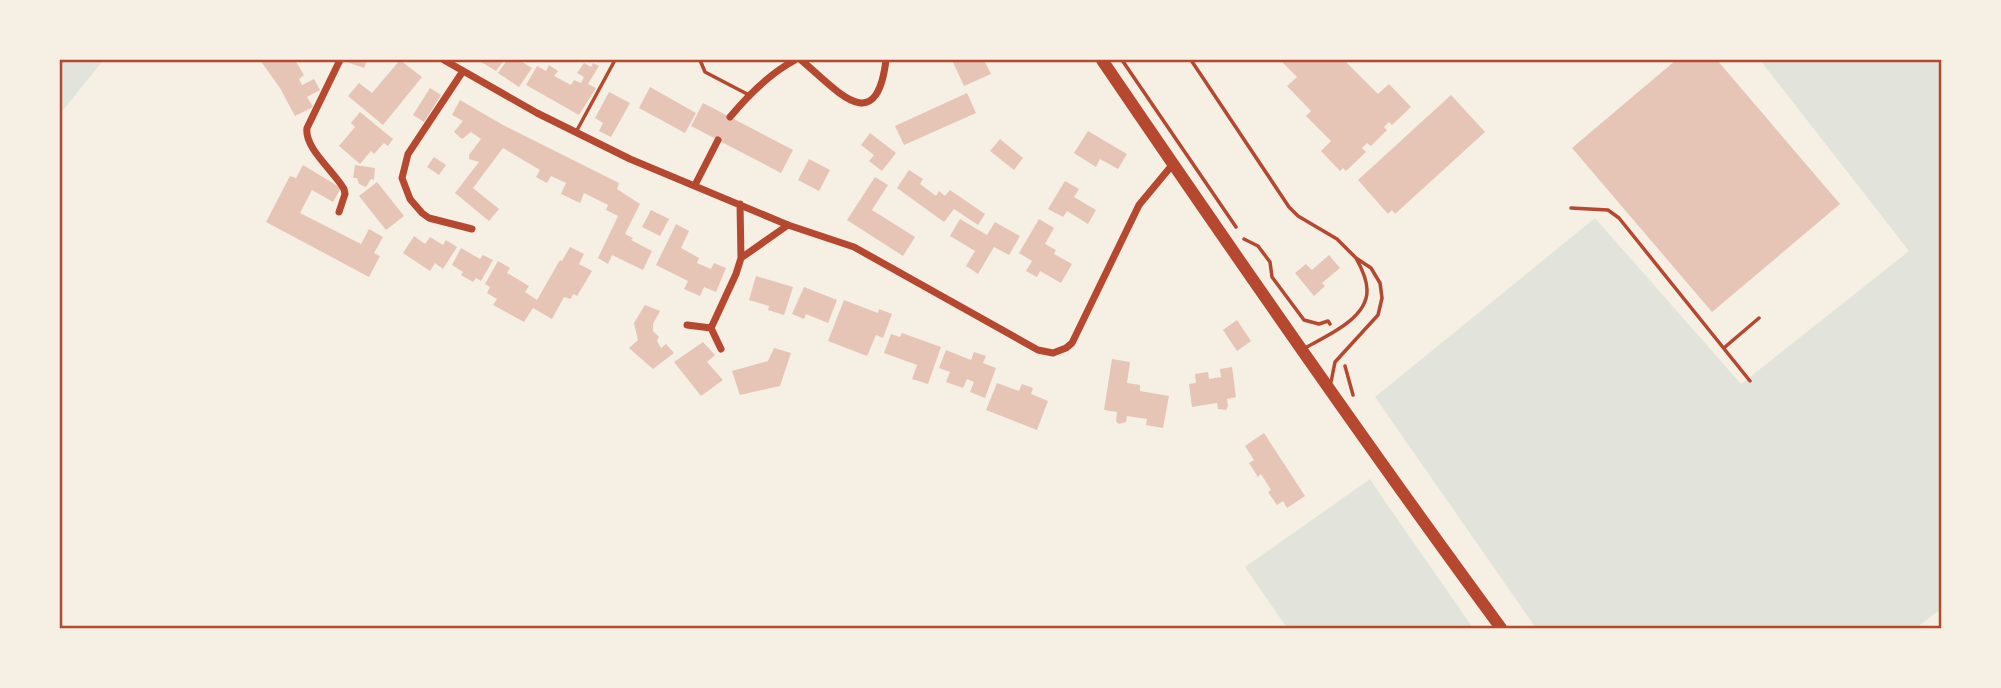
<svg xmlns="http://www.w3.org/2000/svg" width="2001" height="688" font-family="'PT Sans',sans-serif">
	<rect width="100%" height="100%" fill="#f6efe4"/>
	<path fill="#e2e4dc" d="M 60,60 L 100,60 L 101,63 L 60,114 Z
		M 1760,60 L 1941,60 L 1941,609 L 1916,628 L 1536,628 L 1375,397 L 1595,218 L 1741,384 L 1909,251 Z
		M 1370,479 L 1384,500 L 1473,628 L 1287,628 L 1245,567 Z"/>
	<path fill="#e6c5b7" d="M 260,60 L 295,60 L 304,75 L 299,79 L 302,85 L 314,79 L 320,90 L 307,97 L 313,107 L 295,116 L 280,88 Z
		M 341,60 L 367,60 L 364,68 Z
		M 400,60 L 422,77 L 383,125 L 348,96 L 359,83 L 372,93 Z
		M 478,60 L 504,60 L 496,71 Z
		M 507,60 L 519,60 L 532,68 L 519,87 L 498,73 Z
		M 952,60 L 984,60 L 991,74 L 964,86 Z
		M 1280,60 L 1344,60 L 1378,94 L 1389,84 L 1411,107 L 1392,125 L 1389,122 L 1384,127 L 1387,130 L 1371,146 L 1367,143 L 1362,148 L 1366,152 L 1346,171 L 1343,168 L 1340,171 L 1321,151 L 1331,141 L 1306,116 L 1311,111 L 1287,86 L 1297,77 Z
		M 1676,60 L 1717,60 L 1840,204 L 1712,312 L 1572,148 Z
		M 584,63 L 591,67 L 593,63 L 599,66 L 588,84 L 596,88 L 579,115 L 526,85 L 537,66 L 546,71 L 549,65 L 558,71 L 554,76 L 571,85 L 574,80 L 581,83 L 584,77 L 577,73 Z
		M 650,87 L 696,113 L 685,133 L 639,108 Z
		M 430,88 L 441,95 L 424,122 L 413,115 Z
		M 609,92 L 630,103 L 611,137 L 599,131 L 603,123 L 595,118 Z
		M 967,93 L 976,113 L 904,145 L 895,126 Z
		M 1451,95 L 1485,132 L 1395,214 L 1392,210 L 1388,214 L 1358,180 Z
		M 460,100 L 503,125 L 619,183 L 617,189 L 640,204 L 625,234 L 633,238 L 631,240 L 652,251 L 643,270 L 612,255 L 608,264 L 598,258 L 618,216 L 606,210 L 608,205 L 584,193 L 580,203 L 561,194 L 566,183 L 551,176 L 547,183 L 536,177 L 540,170 L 503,148 L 473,188 L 499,209 L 489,221 L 455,193 L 479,162 L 469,159 L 469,155 L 481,139 L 471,132 L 462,139 L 454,132 L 463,121 L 452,115 Z
		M 703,103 L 793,150 L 781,173 L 691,126 Z
		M 360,112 L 393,139 L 388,146 L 384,143 L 374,154 L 371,151 L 360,164 L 339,146 L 355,127 L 351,123 Z
		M 1088,131 L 1127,154 L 1118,169 L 1100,159 L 1096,167 L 1074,153 Z
		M 870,133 L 896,153 L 882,171 L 869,161 L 874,155 L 861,145 Z
		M 1000,139 L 1023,158 L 1014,170 L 990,151 Z
		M 434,157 L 446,165 L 439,175 L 427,167 Z
		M 809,159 L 830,170 L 819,191 L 798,180 Z
		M 303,165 L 341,188 L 333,202 L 312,190 L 300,213 L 361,244 L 369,229 L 383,237 L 374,253 L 380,256 L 369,277 L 266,222 L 290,176 L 296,178 Z
		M 355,165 L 375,168 L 374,180 L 371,179 L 366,187 L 359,184 L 357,178 L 353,178 Z
		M 909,170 L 923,179 L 920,184 L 936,196 L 939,191 L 945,196 L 950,190 L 985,214 L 978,225 L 954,209 L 944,222 L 897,188 Z
		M 875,177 L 888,185 L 872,210 L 915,237 L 903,256 L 847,220 Z
		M 1065,181 L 1079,189 L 1074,197 L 1096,210 L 1088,224 L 1067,211 L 1063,217 L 1048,209 Z
		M 377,182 L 404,216 L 386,230 L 359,196 Z
		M 651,210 L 669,219 L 660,236 L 642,227 Z
		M 960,219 L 987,235 L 995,222 L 1020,236 L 1009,255 L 994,247 L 978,274 L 966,266 L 975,251 L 950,236 Z
		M 1039,219 L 1054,228 L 1045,244 L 1056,250 L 1054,254 L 1072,264 L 1061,283 L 1040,271 L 1037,277 L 1026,271 L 1032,261 L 1019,253 Z
		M 676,224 L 689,231 L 681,248 L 699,258 L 697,263 L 711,269 L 714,263 L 726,268 L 716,292 L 704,287 L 700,296 L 684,289 L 688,281 L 656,265 Z
		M 414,236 L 425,244 L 430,237 L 443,245 L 446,240 L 457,247 L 443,269 L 435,263 L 430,271 L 403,253 Z
		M 570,247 L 584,254 L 579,264 L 592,271 L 577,296 L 573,294 L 571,299 L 564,297 L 552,319 L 533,308 L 524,322 L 493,305 L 497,299 L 487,293 L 490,287 L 485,284 L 498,261 L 510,268 L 507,273 L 529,286 L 525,292 L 537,300 L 560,260 L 562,261 Z
		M 461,248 L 480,259 L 483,255 L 493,260 L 481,281 L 476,278 L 473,282 L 461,275 L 463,272 L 452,265 Z
		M 1329,255 L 1340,268 L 1322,283 L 1325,286 L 1314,296 L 1295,273 L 1306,264 L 1312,270 Z
		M 756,276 L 793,287 L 784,315 L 768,310 L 769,306 L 749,300 Z
		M 804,287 L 837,300 L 828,323 L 806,314 L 804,319 L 792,314 Z
		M 844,300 L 878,313 L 879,309 L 892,314 L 883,338 L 876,335 L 867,356 L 828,341 Z
		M 645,305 L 660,311 L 653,324 L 653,331 L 659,337 L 657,341 L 661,348 L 666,344 L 674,353 L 653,369 L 629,348 L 638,340 L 634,323 Z
		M 1237,320 L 1251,341 L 1237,351 L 1223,330 Z
		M 902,333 L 941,347 L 928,384 L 912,379 L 917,365 L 884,353 L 891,334 L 900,337 Z
		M 703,342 L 715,355 L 707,362 L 723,380 L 701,396 L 674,362 Z
		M 774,348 L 791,353 L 780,386 L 740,395 L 732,371 L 768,361 Z
		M 946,350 L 971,360 L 974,352 L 986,356 L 983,363 L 996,368 L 985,398 L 970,392 L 974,382 L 967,379 L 963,388 L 946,382 L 950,372 L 939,368 Z
		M 1112,359 L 1130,362 L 1127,383 L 1140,385 L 1140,391 L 1169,396 L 1163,428 L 1146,425 L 1147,419 L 1127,416 L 1126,422 L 1119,424 L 1116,421 L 1117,412 L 1104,410 Z
		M 1232,367 L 1236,397 L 1227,399 L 1228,406 L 1226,410 L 1218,409 L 1217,403 L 1192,407 L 1189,384 L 1196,383 L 1195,374 L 1208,372 L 1209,379 L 1221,377 L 1220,369 Z
		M 997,383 L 1019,391 L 1022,384 L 1033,388 L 1031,394 L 1048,401 L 1037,430 L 986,410 Z
		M 1264,433 L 1305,496 L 1287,508 L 1283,501 L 1277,505 L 1268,492 L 1271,490 L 1261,474 L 1258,477 L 1249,463 L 1254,460 L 1245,446 Z"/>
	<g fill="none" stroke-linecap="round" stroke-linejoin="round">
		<path stroke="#b5482f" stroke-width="3.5" d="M 1122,60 L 1236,227
			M 1244,239 L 1258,246 L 1270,262 L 1272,277 L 1304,320 L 1319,324 L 1328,321 L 1330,324
			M 1345,366 L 1353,395"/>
		<path stroke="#b5482f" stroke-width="3.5" d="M 700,60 L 705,72 L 749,95
			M 1191,60 L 1289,207 L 1298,216 L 1337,239 L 1356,258 L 1371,268 L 1380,283 L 1382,298 L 1378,315 L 1335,362 L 1331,382
			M 576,132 L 615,60
			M 1571,208 L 1608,210 L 1619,218 L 1750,381
			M 1725,347 L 1759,318
			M 1303,349 C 1324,337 1368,319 1367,290 C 1367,279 1361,267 1356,258"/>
		<path stroke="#b5482f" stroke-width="7" d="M 444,60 L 537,113 L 630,159 L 788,225 L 854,247 L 1038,350 L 1053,353 L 1066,348 L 1072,343 L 1139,205 L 1173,164
			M 801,60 C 836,89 876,140 886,60
			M 463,71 L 408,154 L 402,178 L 410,199 L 422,213 L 429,218 L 472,229
			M 730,117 C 749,94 769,74 795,60
			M 695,185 L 718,140
			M 339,212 L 345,194 L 344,189 C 334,171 304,148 307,128 L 340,60
			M 741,258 L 788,225
			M 687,325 L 711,328 L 721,349
			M 711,328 L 736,274 L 741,258 L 740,204"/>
		<path stroke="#b5482f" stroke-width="12" d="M 1102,60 C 1232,251 1364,442 1501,628"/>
	</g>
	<rect width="2001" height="688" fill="none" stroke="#f6efe4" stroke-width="122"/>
	<rect x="61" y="61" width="1879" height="566" fill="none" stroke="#b5482f" stroke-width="2.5"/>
</svg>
